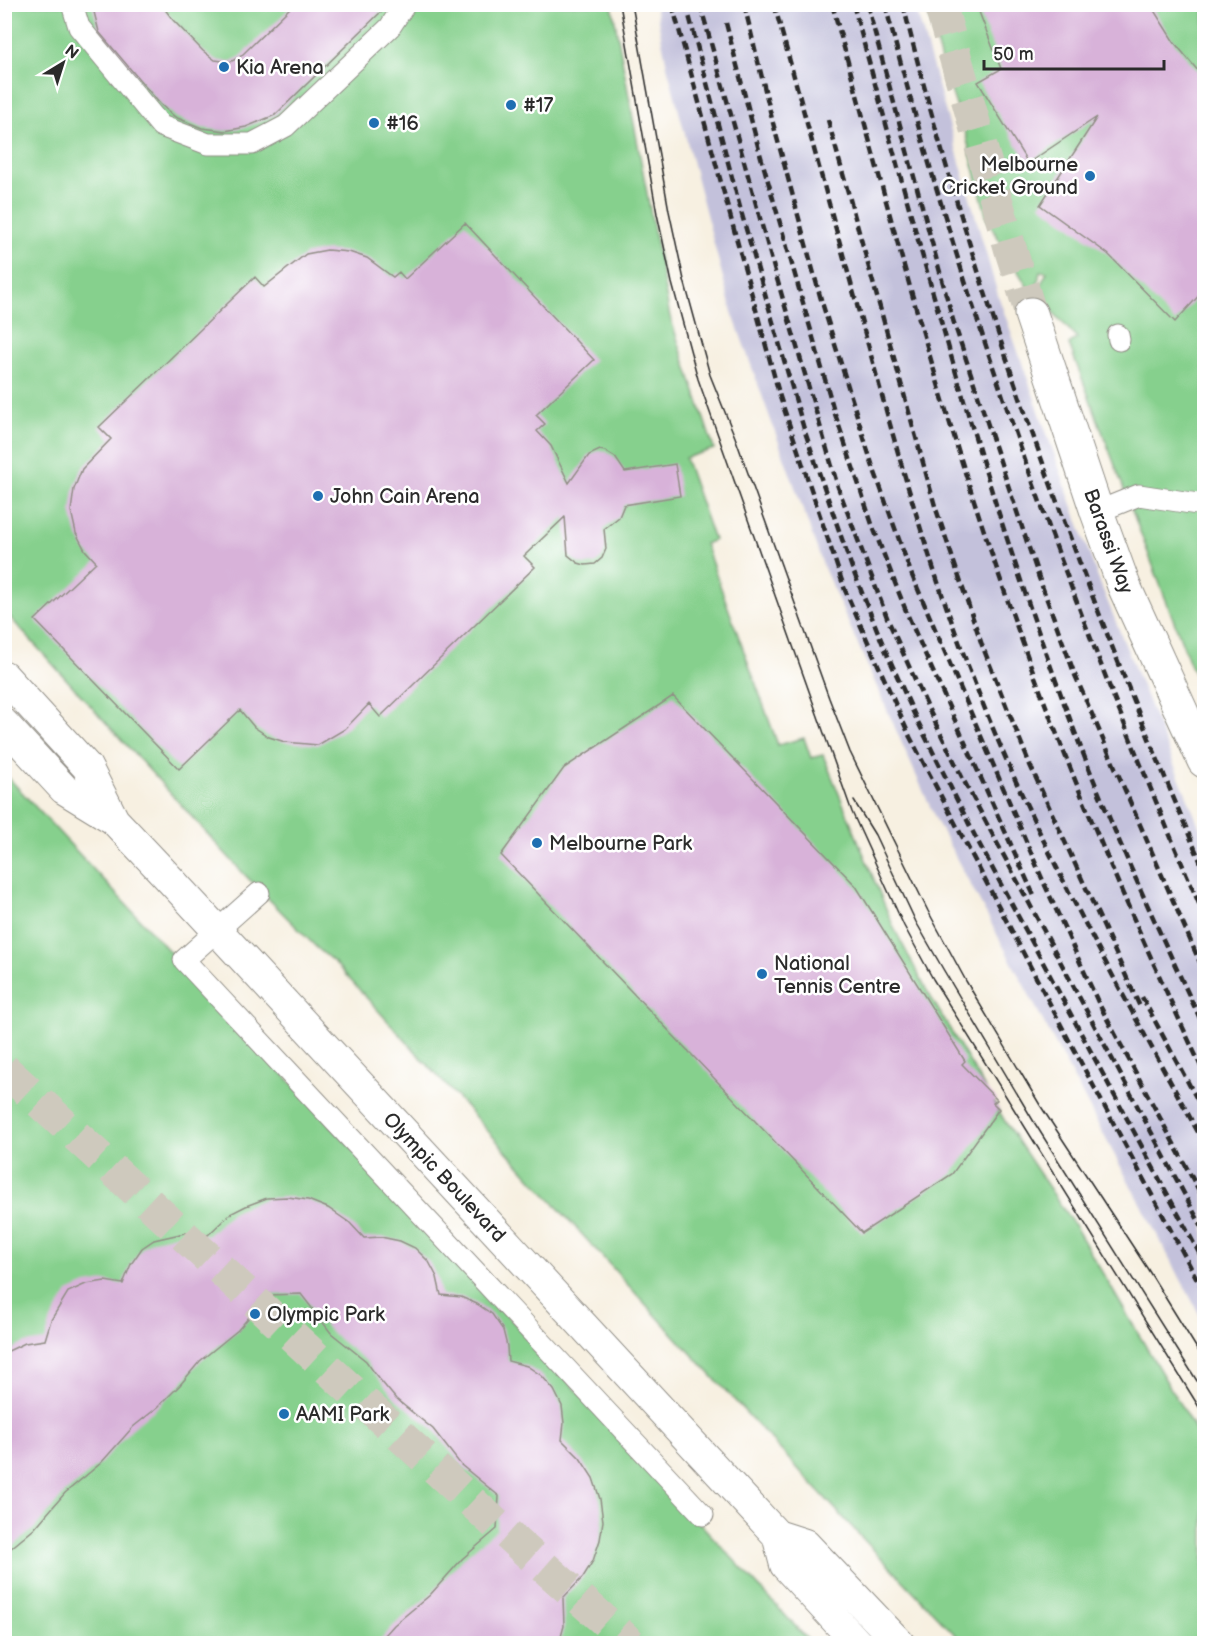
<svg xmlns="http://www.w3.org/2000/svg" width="1209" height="1648" font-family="'Balsamiq Sans',sans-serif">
	<rect width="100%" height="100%" fill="#fff"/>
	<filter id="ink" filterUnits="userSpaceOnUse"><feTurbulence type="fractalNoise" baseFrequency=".0167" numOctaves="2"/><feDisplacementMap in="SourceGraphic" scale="12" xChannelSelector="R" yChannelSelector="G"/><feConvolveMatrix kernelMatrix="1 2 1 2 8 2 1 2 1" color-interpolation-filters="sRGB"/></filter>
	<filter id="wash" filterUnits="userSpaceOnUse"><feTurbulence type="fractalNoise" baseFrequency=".008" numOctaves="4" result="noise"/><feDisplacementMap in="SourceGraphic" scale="24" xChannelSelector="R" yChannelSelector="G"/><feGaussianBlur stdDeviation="1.35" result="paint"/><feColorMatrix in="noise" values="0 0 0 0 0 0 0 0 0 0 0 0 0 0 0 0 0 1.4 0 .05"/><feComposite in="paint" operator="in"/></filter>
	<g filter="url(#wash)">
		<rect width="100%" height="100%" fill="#f7f0e1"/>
		<path fill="#c3c1db" d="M 655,5 L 915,5 L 998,295 L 1098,578 L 1204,838 L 1204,1323 L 936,820 L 824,568 L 732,312 L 667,66 Z"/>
		<path fill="#86d08d" stroke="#587e5c" stroke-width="1.5" d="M 5,5 L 612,5 L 670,317 L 714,449 L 685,458 L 714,540 L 705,544 L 778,745 L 804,738 L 811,758 L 823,755 L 894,928 L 926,989 L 1006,1123 L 1076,1228 L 1204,1445 L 1204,1643 L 963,1643 L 865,1541 L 649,1308 L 334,962 L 317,948 L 244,874 L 5,612 Z
			M 926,5 L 1204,5 L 1204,696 L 1189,661 L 1069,344 L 1077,338 L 1036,294 L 1047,272 L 1040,271 L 1037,288 L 1032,295 L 987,219 L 965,132 L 941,61 Z
			M 5,774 L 811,1643 L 5,1643 Z"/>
		<g id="blocks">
			<path fill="#d8b2d9" d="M 92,4 L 161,4 L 173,20 L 203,51 L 215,60 L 230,62 L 240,57 L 294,4 L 389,4 L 275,115 L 246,127 L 225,131 L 202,128 L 175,117 L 160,104 L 99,32 Z
				M 976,4 L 1150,4 L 1174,42 L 1204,78 L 1204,290 L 1175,322 L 1108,254 L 1040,205 L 1097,117 L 1028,163 L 978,82 L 1001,69 Z
				M 465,223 L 594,360 L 536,415 L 545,424 L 537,431 L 551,446 L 569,483 L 589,455 L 600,450 L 605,451 L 615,457 L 625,472 L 675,464 L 680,496 L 624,505 L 619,517 L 604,529 L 606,549 L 602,558 L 595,564 L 585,565 L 578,563 L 568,555 L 565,517 L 524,556 L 535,567 L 380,717 L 369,704 L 345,729 L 318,745 L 285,742 L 269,737 L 254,727 L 240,710 L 179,769 L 35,620 L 96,562 L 85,550 L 76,533 L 71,511 L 74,489 L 82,469 L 111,439 L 99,427 L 255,277 L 264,287 L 306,254 L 327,250 L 349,252 L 367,258 L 393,277 L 399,272 L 405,279 Z
				M 673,696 L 856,886 L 965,1061 L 962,1064 L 997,1100 L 993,1103 L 999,1109 L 952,1174 L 862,1233 L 501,855 L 564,768 Z
				M 288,1197 L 308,1200 L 328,1208 L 350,1223 L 364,1238 L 381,1237 L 400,1241 L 415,1248 L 429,1262 L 437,1277 L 441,1295 L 461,1297 L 477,1304 L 492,1314 L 503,1330 L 507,1346 L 508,1361 L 527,1366 L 542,1376 L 554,1390 L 562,1406 L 564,1423 L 562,1440 L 580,1458 L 593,1478 L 600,1499 L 603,1521 L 600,1540 L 593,1561 L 583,1577 L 563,1598 L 564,1626 L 559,1644 L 377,1644 L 394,1625 L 430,1595 L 462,1559 L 497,1529 L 499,1496 L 461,1465 L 433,1429 L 396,1399 L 376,1375 L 366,1361 L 331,1333 L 301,1294 L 268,1295 L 238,1330 L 200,1361 L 180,1385 L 158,1407 L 133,1427 L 101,1463 L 65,1493 L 34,1529 L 4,1554 L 4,1353 L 25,1343 L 45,1340 L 51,1320 L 68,1292 L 86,1284 L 105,1281 L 123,1284 L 131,1264 L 142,1248 L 154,1240 L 189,1232 L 208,1235 L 230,1214 L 246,1206 L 267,1198 Z"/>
		</g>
	</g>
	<g filter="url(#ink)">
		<use href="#blocks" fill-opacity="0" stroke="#918e86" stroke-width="1.5"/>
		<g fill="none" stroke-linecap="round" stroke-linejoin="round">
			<path stroke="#cec9bd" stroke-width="33" stroke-dasharray="33 16" stroke-linecap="butt" d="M 940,4 L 1011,251 L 1031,314"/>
			<path stroke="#cec9bd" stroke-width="33" stroke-dasharray="33 16" stroke-linecap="butt" d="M 4,1069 L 499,1527 L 631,1644"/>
			<defs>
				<path id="street" d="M 72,4 L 79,27 L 161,126 L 208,144 L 252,144 L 286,126 L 390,27 L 405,4
					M 1118,335 L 1119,340
					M 1097,512 L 1139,495 L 1204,505
					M 259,893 L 184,960 L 703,1515"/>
				<path id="secondary" d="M 4,676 L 87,767 L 113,818
					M 4,724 L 64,789 L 113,819 L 164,873 L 777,1535 L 785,1565 L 858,1644
					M 777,1535 L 805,1544 L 900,1644"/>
				<path id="primary" d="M 1031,314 L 1097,512 L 1124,586 L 1204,761"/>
			</defs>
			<use href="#street" stroke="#918e86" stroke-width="23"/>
			<use href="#secondary" stroke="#918e86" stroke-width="32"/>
			<use href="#primary" stroke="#918e86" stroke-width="35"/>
			<use href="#street" stroke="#fff" stroke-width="21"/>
			<use href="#secondary" stroke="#fff" stroke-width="30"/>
			<use href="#primary" stroke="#fff" stroke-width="33"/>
			<path stroke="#2b2b2b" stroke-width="1.5" d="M 620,4 L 657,214 L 672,283 L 698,379 L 852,812 L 904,926 L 933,979 L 1204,1415
				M 632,4 L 669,211 L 684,280 L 710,375 L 735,437 L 829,698 L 850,752 L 928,911 L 966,981 L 1040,1105 L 1147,1268 L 1204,1360
				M 854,801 L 875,835 L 916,922 L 943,969 L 1034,1122 L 1204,1392"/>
			<path stroke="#2b2b2b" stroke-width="4.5" stroke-dasharray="9 4.5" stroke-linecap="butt" d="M 672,4 L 780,397 L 845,590 L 910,737 L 1071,1044 L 1204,1292
				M 686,4 L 742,215 L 804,429 L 852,568 L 884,647 L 915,716 L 975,836 L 1204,1262
				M 700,4 L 775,272 L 838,487 L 888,620 L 928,708 L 964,781 L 1204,1231
				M 744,4 L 773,123 L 820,296 L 872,464 L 911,573 L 1044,883 L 1098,1002 L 1204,1200
				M 774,4 C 806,119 837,234 869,348 C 899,459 930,569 972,676 C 1034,839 1121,991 1204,1143
				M 832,4 C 886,199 936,394 1002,584 C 1059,752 1129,913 1204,1073
				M 853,4 C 917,235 977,467 1060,692 C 1101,806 1152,917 1204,1027
				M 867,4 L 953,320 L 1039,578 L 1075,675 L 1204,972
				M 885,4 C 966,316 1076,619 1204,915
				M 903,4 C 976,302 1084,589 1204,870
				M 726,23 L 759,150 L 835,414 L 873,527 L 908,616 L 1035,898
				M 828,120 L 935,506 L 982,645 L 1030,765 L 1141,1009
				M 1142,997 L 1204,1112"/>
		</g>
	</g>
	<g fill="#1f6fb2" stroke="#fff" stroke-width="2">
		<circle cx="224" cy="67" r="6"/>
		<circle cx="511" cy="105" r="6"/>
		<circle cx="374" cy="123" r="6"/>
		<circle cx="1090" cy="176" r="6"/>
		<circle cx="318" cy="496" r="6"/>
		<circle cx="537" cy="843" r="6"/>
		<circle cx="762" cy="974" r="6"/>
		<circle cx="255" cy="1314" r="6"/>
		<circle cx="284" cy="1414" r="6"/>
	</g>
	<g text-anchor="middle" stroke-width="5" stroke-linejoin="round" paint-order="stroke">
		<g font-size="20" fill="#2b2b2b" stroke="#fff" text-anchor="start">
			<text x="236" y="74">Kia Arena</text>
			<text x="523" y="112">#17</text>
			<text x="386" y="130">#16</text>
			<text x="1078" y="171" text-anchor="end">Melbourne<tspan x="1078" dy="23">Cricket Ground</tspan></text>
			<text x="330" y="503">John Cain Arena</text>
			<text x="549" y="850">Melbourne Park</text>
			<text x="774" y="970">National<tspan x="774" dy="23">Tennis Centre</tspan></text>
			<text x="267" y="1321">Olympic Park</text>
			<text x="296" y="1421">AAMI Park</text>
		</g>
		<g font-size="20" fill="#2b2b2b" stroke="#fff">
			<text transform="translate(1109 541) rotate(70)" y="7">Barassi Way</text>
			<text transform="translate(445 1177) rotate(47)" y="7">Olympic Boulevard</text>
		</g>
	</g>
	<rect width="1209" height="1648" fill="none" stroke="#fff" stroke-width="24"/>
	<g transform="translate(63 63) rotate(38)" stroke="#ffffff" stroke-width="4.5" paint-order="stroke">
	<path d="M0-4.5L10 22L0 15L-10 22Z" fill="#2b2b2b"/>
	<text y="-9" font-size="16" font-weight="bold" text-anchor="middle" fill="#2b2b2b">N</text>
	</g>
	<path d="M984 60v9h180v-9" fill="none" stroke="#2b2b2b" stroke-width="3"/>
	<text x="993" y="60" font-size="18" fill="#2b2b2b" stroke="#ffffff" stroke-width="4.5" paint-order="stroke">50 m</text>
</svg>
